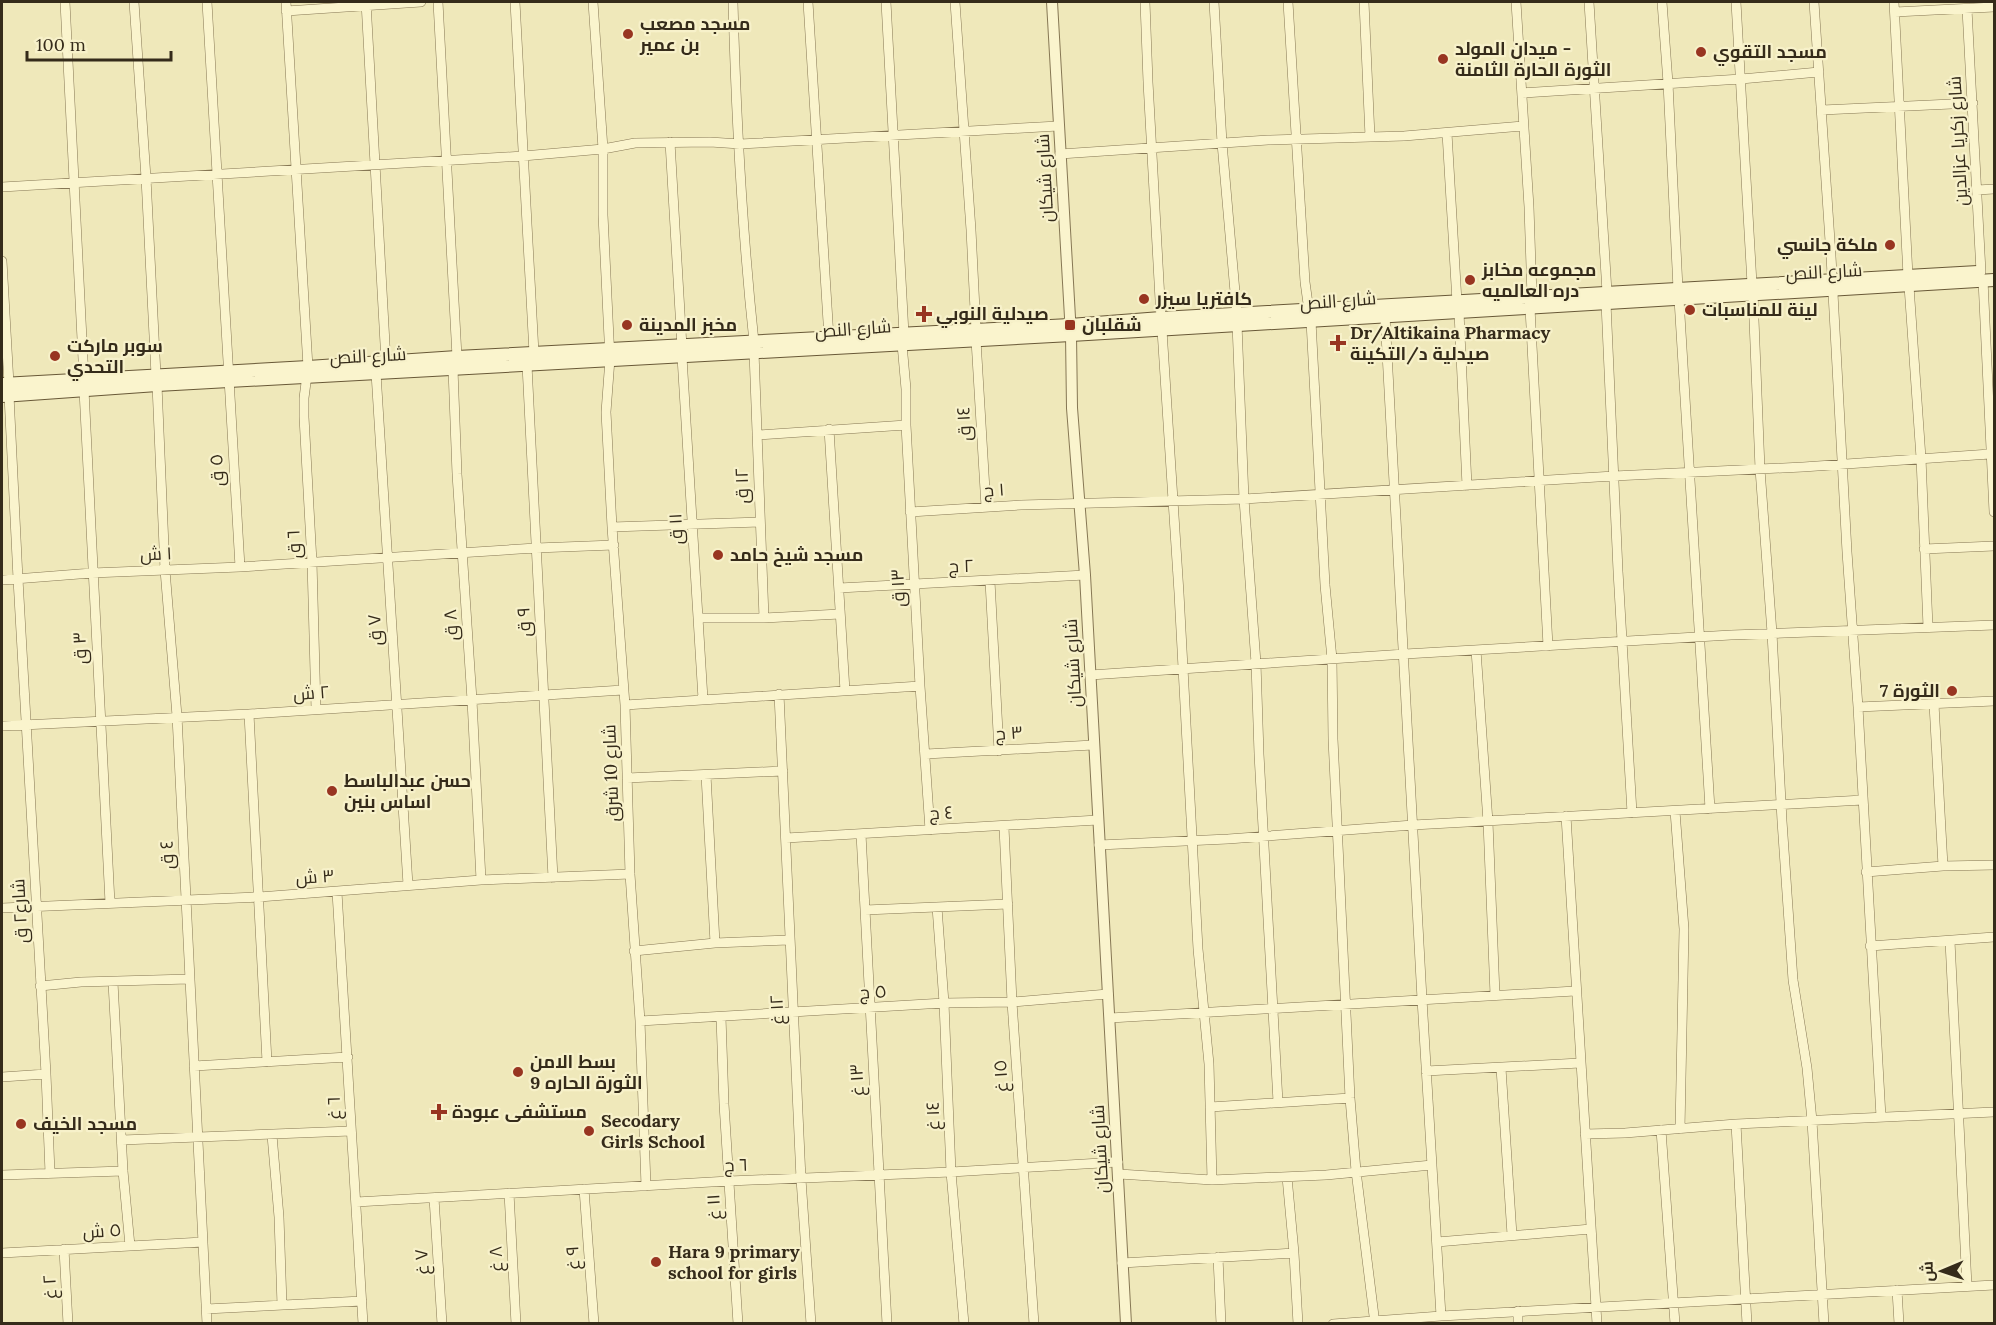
<svg xmlns="http://www.w3.org/2000/svg" width="1996" height="1325" font-family="Lora,Cairo,serif">
	<rect width="100%" height="100%" fill="#efe8ba"/>
	<g fill="none" stroke-linecap="round" stroke-linejoin="round">
		<defs>
			<path id="minor" d="M 65,2 L 84,379
				M 134,2 L 146,178 L 156,375
				M 207,2 L 240,567
				M 286,2 L 308,367 L 304,398 L 304,417 L 312,562 L 316,709
				M 366,2 L 386,362
				M 438,2 L 457,357 L 453,369 L 457,474 L 472,700 L 481,880
				M 515,2 L 534,353
				M 593,2 L 603,149 L 603,215 L 610,359 L 606,412 L 612,527 L 625,705 L 630,874 L 640,1021 L 646,1186
				M 733,2 C 736,115 742,229 754,342
				M 808,2 L 829,338
				M 886,2 L 904,334
				M 955,2 L 971,230 L 976,330
				M 1145,2 L 1148,82 L 1161,318
				M 1214,2 L 1222,143 L 1237,315
				M 1288,2 L 1305,282 L 1309,311
				M 1364,2 L 1370,137
				M 1516,2 L 1529,207 L 1532,297
				M 1589,2 L 1607,292
				M 1662,2 L 1668,83 L 1678,289
				M 1736,2 L 1752,284
				M 1814,2 L 1831,256 L 1847,552 L 1858,707 L 1881,1117
				M 1894,2 L 1908,276
				M 1967,9 L 1981,272
				M 286,11 L 421,2
				M 1895,12 L 1994,7
				M 1522,93 L 1741,79 L 1819,72
				M 1822,110 L 1973,103
				M 1447,133 L 1457,302
				M 670,142 L 682,347
				M 1060,154 L 1268,140 L 1404,136 L 1523,126
				M 2,187 L 523,156 L 603,149 L 635,143 L 710,142 L 740,144 L 1058,126
				M 1977,190 L 1994,189
				M 2,261 L 9,384
				M 1983,280 L 1994,512
				M 1909,286 L 1921,458 L 1928,627
				M 1753,295 L 1760,469 L 1772,633 L 1782,821 L 1793,980 L 1807,1068 L 1812,1121 L 1824,1324
				M 1679,299 L 1710,809
				M 1606,303 L 1618,571 L 1632,813
				M 1530,308 L 1548,646
				M 1459,312 L 1467,486
				M 1385,316 L 1422,999 L 1441,1316
				M 1311,321 L 1325,585 L 1332,659 L 1333,739 L 1350,1098 L 1356,1171 L 1375,1324
				M 1237,324 L 1244,499 L 1256,663 L 1259,754 L 1278,1102
				M 1162,330 L 1179,593 L 1198,949 L 1209,1064 L 1212,1180
				M 976,340 L 986,507
				M 902,344 L 906,389 L 906,425 L 920,686 L 930,830
				M 754,352 L 764,618
				M 682,357 L 703,699
				M 527,365 L 553,878
				M 376,373 L 408,885
				M 157,385 L 165,570 L 177,716 L 207,1324
				M 84,390 L 110,903
				M 9,395 L 18,579 L 46,1074 L 50,1173
				M 829,429 L 845,691
				M 757,435 L 906,425
				M 910,512 L 1021,505 L 1244,499 L 1614,476 L 1803,467 L 1990,454
				M 612,527 L 760,522
				M 1924,549 L 1994,546
				M 2,580 L 92,573 L 240,567 L 536,548 L 614,545
				M 990,581 L 999,751
				M 839,588 L 1085,575
				M 698,618 L 764,618 L 840,614
				M 1476,650 L 1488,822 L 1495,995
				M 1090,675 L 1405,654 L 1731,635 L 1994,625
				M 779,694 L 801,1179 L 811,1324
				M 1934,704 L 1943,866
				M 625,705 L 920,686
				M 1858,707 L 1994,701
				M 249,714 L 267,1062
				M 2,726 L 249,714 L 623,690
				M 926,754 L 1093,745
				M 706,775 L 715,943
				M 627,778 L 783,771
				M 1675,811 L 1684,929 L 1680,1129
				M 1566,816 L 1597,1324
				M 1004,827 L 1012,1002 L 1034,1324
				M 861,834 L 887,1324
				M 786,838 L 1098,820
				M 1099,845 L 1228,839 L 1413,825 L 1863,800
				M 1866,872 L 1943,866 L 1994,865
				M 337,892 L 363,1324
				M 937,907 L 944,1003 L 951,1172 L 964,1324
				M 2,908 L 259,897 L 481,880 L 630,874
				M 865,910 L 1008,904
				M 1950,941 L 1967,1286
				M 1870,946 L 1994,937
				M 634,951 L 715,943 L 789,940
				M 113,982 L 123,1171 L 130,1246
				M 40,986 L 81,982 L 189,979
				M 721,1017 L 724,1104 L 738,1324
				M 1110,1018 L 1575,991
				M 640,1021 L 944,1003 L 1012,1002 L 1108,994
				M 194,1066 L 348,1057
				M 1501,1068 L 1512,1235
				M 1426,1071 L 1580,1063
				M 2,1077 L 46,1074
				M 1210,1107 L 1350,1098
				M 1736,1124 L 1747,1324
				M 1661,1130 L 1675,1324
				M 1585,1134 L 1625,1133 L 1736,1124 L 1994,1112
				M 272,1135 L 279,1217 L 282,1305
				M 122,1140 L 351,1131
				M 1119,1174 L 1212,1180 L 1326,1175 L 1432,1165
				M 2,1175 L 123,1171
				M 1287,1177 L 1294,1253 L 1298,1324
				M 584,1189 L 594,1324
				M 509,1193 L 516,1324
				M 434,1198 L 442,1324
				M 356,1202 L 729,1181 L 951,1172 L 1118,1162
				M 1437,1242 L 1591,1229
				M 64,1249 L 68,1324
				M 2,1253 L 203,1242
				M 1218,1257 L 1221,1324
				M 1122,1263 L 1294,1253
				M 1897,1290 L 1899,1324
				M 206,1309 L 362,1301
				M 1518,1311 L 1518,1324
				M 1333,1324 L 1441,1316 L 1994,1285"/>
			<path id="tertiary" d="M 1052,2 L 1071,335 L 1072,408 L 1085,575 L 1126,1324"/>
			<path id="secondary" d="M 2,384 L 308,367 L 457,357 L 1070,325 L 1161,318 L 1978,272
				M 2,396 L 157,385 L 1071,335 L 1994,280"/>
		</defs>
		<use href="#minor" stroke="#867754" stroke-width="10"/>
		<use href="#tertiary" stroke="#867754" stroke-width="12"/>
		<use href="#secondary" stroke="#685837" stroke-width="14"/>
		<use href="#minor" stroke="#faf4cd" stroke-width="9"/>
		<use href="#tertiary" stroke="#faf4cd" stroke-width="10"/>
		<use href="#secondary" stroke="#faf4cd" stroke-width="12"/>
	</g>
	<g fill="#983521" stroke="#f7f1ca" stroke-width="2">
		<circle cx="628" cy="34" r="6"/>
		<circle cx="1701" cy="52" r="6"/>
		<circle cx="1443" cy="59" r="6"/>
		<circle cx="1890" cy="245" r="6"/>
		<circle cx="1470" cy="280" r="6"/>
		<circle cx="1144" cy="299" r="6"/>
		<circle cx="1690" cy="310" r="6"/>
		<path d="M921 305h6v6h6v6h-6v6h-6v-6h-6v-6h6z"/>
		<circle cx="627" cy="325" r="6"/>
		<rect x="1064" y="319" width="12" height="12" rx="3"/>
		<path d="M1335 334h6v6h6v6h-6v6h-6v-6h-6v-6h6z"/>
		<circle cx="55" cy="356" r="6"/>
		<circle cx="718" cy="555" r="6"/>
		<circle cx="1952" cy="691" r="6"/>
		<circle cx="332" cy="791" r="6"/>
		<circle cx="518" cy="1072" r="6"/>
		<path d="M436 1103h6v6h6v6h-6v6h-6v-6h-6v-6h6z"/>
		<circle cx="21" cy="1124" r="6"/>
		<circle cx="589" cy="1131" r="6"/>
		<circle cx="656" cy="1262" r="6"/>
	</g>
	<g text-anchor="middle" stroke-width="4.5" stroke-linejoin="round" paint-order="stroke">
		<g font-size="18" font-weight="bold" fill="#352b1a" stroke="#f7f1ca" text-anchor="start">
			<text x="640" y="30">مسجد مصعب<tspan x="640" dy="21">بن عمير</tspan></text>
			<text x="1455" y="55">ميدان المولد -<tspan x="1455" dy="21">الثورة الحارة الثامنة</tspan></text>
			<text x="1713" y="58">مسجد التقوي</text>
			<text x="1878" y="251" text-anchor="end">ملكة جانسي</text>
			<text x="1482" y="276">مجموعه مخابز<tspan x="1482" dy="21">دره العالميه</tspan></text>
			<text x="1156" y="305">كافتريا سيزر</text>
			<text x="1702" y="316">لينة للمناسبات</text>
			<text x="936" y="320">صيدلية النوبي</text>
			<text x="639" y="331">مخبز المدينة</text>
			<text x="1082" y="331">شقلبان</text>
			<text x="1350" y="339">Dr/Altikaina Pharmacy<tspan x="1350" dy="21">صيدلية د/التكينة</tspan></text>
			<text x="67" y="352">سوبر ماركت<tspan x="67" dy="21">التحدي</tspan></text>
			<text x="730" y="561">مسجد شيخ حامد</text>
			<text x="1940" y="697" text-anchor="end">الثورة 7</text>
			<text x="344" y="787">حسن عبدالباسط<tspan x="344" dy="21">اساس بنين</tspan></text>
			<text x="530" y="1068">بسط الامن<tspan x="530" dy="21">الثورة الحاره 9</tspan></text>
			<text x="452" y="1118">مستشفى عبودة</text>
			<text x="601" y="1127">Secodary<tspan x="601" dy="21">Girls School</tspan></text>
			<text x="33" y="1130">مسجد الخيف</text>
			<text x="668" y="1258">Hara 9 primary<tspan x="668" dy="21">school for girls</tspan></text>
		</g>
		<g font-size="18" fill="#352b1a" stroke="#f7f1ca">
			<text transform="translate(1958 141) rotate(-93)" y="6">شارع زكريا عزالدين</text>
			<text transform="translate(1045 178) rotate(-93)" y="6">شارع شيكان</text>
			<text transform="translate(1824 272) rotate(-3)" y="6">شارع النص</text>
			<text transform="translate(1338 301) rotate(-4)" y="6">شارع النص</text>
			<text transform="translate(853 329) rotate(-4)" y="6">شارع النص</text>
			<text transform="translate(368 356) rotate(-3)" y="6">شارع النص</text>
			<text transform="translate(964 424) rotate(-93)" y="6">١٤ ق</text>
			<text transform="translate(217 470) rotate(-93)" y="6">٥ ق</text>
			<text transform="translate(742 486) rotate(-92)" y="6">١٢ ق</text>
			<text transform="translate(994 490) rotate(-4)" y="6">١ ج</text>
			<text transform="translate(676 529) rotate(-93)" y="6">١١ ق</text>
			<text transform="translate(294 544) rotate(-93)" y="6">٦ ق</text>
			<text transform="translate(156 554) rotate(-3)" y="6">١ ش</text>
			<text transform="translate(961 566) rotate(-2)" y="6">٢ ج</text>
			<text transform="translate(898 588) rotate(-93)" y="6">١٣ ق</text>
			<text transform="translate(524 622) rotate(-93)" y="6">٩ ق</text>
			<text transform="translate(451 625) rotate(-94)" y="6">٨ ق</text>
			<text transform="translate(375 630) rotate(-94)" y="6">٧ ق</text>
			<text transform="translate(80 648) rotate(-93)" y="6">٣ ق</text>
			<text transform="translate(1073 663) rotate(-93)" y="6">شارع شيكان</text>
			<text transform="translate(311 693) rotate(-4)" y="6">٢ ش</text>
			<text transform="translate(1009 733) rotate(-4)" y="6">٣ ج</text>
			<text transform="translate(611 773) rotate(-92)" y="6">شارع 10 شرق</text>
			<text transform="translate(941 813) rotate(-3)" y="6">٤ ج</text>
			<text transform="translate(167 855) rotate(-93)" y="6">٤ ق</text>
			<text transform="translate(315 877) rotate(-4)" y="6">٣ ش</text>
			<text transform="translate(20 911) rotate(-93)" y="6">شارع٢ ق</text>
			<text transform="translate(873 992) rotate(-3)" y="6">٥ ج</text>
			<text transform="translate(777 1010) rotate(-93)" y="6">١٢ غ</text>
			<text transform="translate(1001 1076) rotate(-94)" y="6">١٥ غ</text>
			<text transform="translate(857 1080) rotate(-94)" y="6">١٣ غ</text>
			<text transform="translate(334 1108) rotate(-92)" y="6">٦ غ</text>
			<text transform="translate(933 1116) rotate(-92)" y="6">١٤ غ</text>
			<text transform="translate(1100 1149) rotate(-93)" y="6">شارع شيكان</text>
			<text transform="translate(736 1165) rotate(-2)" y="6">٦ ج</text>
			<text transform="translate(714 1207) rotate(-94)" y="6">١١ غ</text>
			<text transform="translate(102 1231) rotate(-3)" y="6">٥ ش</text>
			<text transform="translate(573 1258) rotate(-94)" y="6">٩ غ</text>
			<text transform="translate(496 1259) rotate(-93)" y="6">٨ غ</text>
			<text transform="translate(422 1262) rotate(-94)" y="6">٧ غ</text>
			<text transform="translate(50 1287) rotate(-94)" y="6">٢ غ</text>
		</g>
	</g>
	<rect width="1996" height="1325" fill="none" stroke="#352b1a" stroke-width="6"/>
	<g transform="translate(1942 1271) rotate(268)" stroke="#f7f1ca" stroke-width="4.5" paint-order="stroke">
	<path d="M0-4.5L10 22L0 15L-10 22Z" fill="#352b1a"/>
	<text y="-9" font-size="16" font-weight="bold" text-anchor="middle" fill="#352b1a">ش</text>
	</g>
	<path d="M27 51v9h144v-9" fill="none" stroke="#352b1a" stroke-width="3"/>
	<text x="36" y="51" font-size="18" fill="#352b1a" stroke="#f7f1ca" stroke-width="4.5" paint-order="stroke">100 m</text>
</svg>
